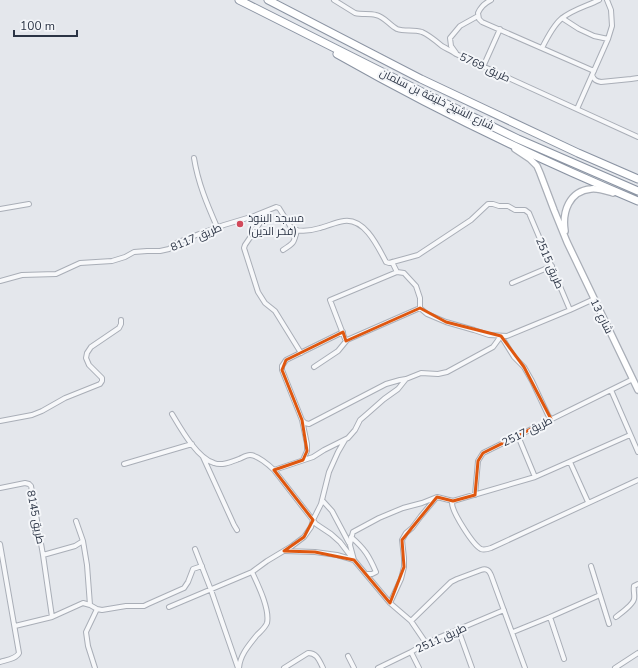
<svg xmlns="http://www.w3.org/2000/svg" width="638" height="668" font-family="'Nunito Sans',Cairo,sans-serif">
	<rect width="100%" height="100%" fill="#e4e7ec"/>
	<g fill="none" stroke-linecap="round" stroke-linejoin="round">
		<defs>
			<path id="street" d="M 334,0 L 355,13 C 362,15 369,13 376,15 C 385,17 389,25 397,29 C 405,32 413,29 422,32 C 429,35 436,41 442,46 C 447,49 452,51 456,54 L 638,137
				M 491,0 C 485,3 481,6 478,13 L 479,19 L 482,22 L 594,71
				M 562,18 L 579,29 L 594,36 L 608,39
				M 542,48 C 547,38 553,26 561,19 C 571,10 587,6 599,0
				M 456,53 L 451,46 L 450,38 L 460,26 L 478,16
				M 483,67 L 500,29
				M 592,75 C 594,80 596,81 601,82 L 631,79 L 638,78
				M 577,109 L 608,39 L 612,26 L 611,10 L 607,0
				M 194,158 C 198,183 207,204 217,227
				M 0,209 L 29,204
				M 268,211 L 245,245 L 244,248 L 258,292 L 265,303 L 275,311 L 301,353
				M 283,250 C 294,243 294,243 297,230
				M 392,262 L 397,272
				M 0,281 L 22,275 L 56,274 L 80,263 L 112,261 L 125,257 L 134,252 L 147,251 L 160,251 L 169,249 L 176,243 L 199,234 L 224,225 L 254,216 L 276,207 L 279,208 L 292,229 C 301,232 310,231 320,228 C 328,226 336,222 344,221 C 365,218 378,247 386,262 L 389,263 L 418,255 L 471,220 L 488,204 L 493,204 L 499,206 L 508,206 L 515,210 L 525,210 L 529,213 L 570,310
				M 512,283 L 552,266
				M 347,340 L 345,339 L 330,300 L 397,272 L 404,273 L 416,286 L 420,298 L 420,308 L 427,314 L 446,322 L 474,330 L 489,335 L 507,336 L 570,310 L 594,299
				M 314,367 L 338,351 L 347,340 L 420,308
				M 611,390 L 638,452
				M 172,414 C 181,429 197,458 214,463 C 222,466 231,462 239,459 C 242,458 246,455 250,455 C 257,455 269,465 274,470 L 316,524 L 331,534 L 340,542 L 353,559
				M 302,420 L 305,423 L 309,424 L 386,384 L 400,380 L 406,379
				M 0,421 L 32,415 L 42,411 L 65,398 L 100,384 L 102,381 L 102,378 L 89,365 L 86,358 L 87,353 L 91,347 L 119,328 L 121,324 L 121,320
				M 518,436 L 535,477
				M 203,457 L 234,525 L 237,530
				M 303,460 L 307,451 L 307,444 L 302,420 L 282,370 L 282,366 L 286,360 L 343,332
				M 570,462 L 588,502
				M 124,464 L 192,444
				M 274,470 L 313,457 L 324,450 L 348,438 L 355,430 L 360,420 L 367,414 L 384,399 L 398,389 L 406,379 L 421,373 L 438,374 L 447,372 L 493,347 L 501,336 L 514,357 L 524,367 L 532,381 L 548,415 L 551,419
				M 0,488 L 25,483 L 29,484 L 31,486 L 43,555 L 52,617
				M 475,495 L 478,461 L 483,453 L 633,379
				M 322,500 L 332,511 L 349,543
				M 453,501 L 452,503 C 452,512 473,545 481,549 C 484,550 488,549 491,548 L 638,480
				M 76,521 L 83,541 L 87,565 L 90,605
				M 351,537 C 365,549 369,556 376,572 L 372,574 L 366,574
				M 0,544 L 19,653 C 16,659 6,660 0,662
				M 195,549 L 211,590 L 238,668
				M 285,551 L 315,552 L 337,555 L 354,560
				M 43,555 L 75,546 L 83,541
				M 591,566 L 609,624
				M 390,603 L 401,579 L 404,567 L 404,558 L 402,540 L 406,533 L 412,528 L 421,516 L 436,498
				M 169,607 L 252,572 L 267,561 L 292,546 L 304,537 L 311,527 L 313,520 L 321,504 L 329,472 L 338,452 L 345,440
				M 550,617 L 564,659
				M 616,617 C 621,613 633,605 634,599 C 635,595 633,591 634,586 L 638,584
				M 411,621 L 451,582 L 457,579 L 481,570 C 486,568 489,570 491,575 L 525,668
				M 15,626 L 52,617 L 83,603 L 90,605 L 97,609 L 102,610 L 126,606 L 144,606 L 148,604 L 184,588 L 188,582 L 193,569 L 202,566
				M 458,629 L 472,668
				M 513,632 L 550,617 L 600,595
				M 426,643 L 411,621 L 390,603 L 354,560 L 350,545 L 351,539 L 353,532 L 379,518 L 403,508 L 422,503 L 437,497 L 453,501 L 535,477 L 630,435
				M 411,652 L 419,668
				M 348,656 L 354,668
				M 95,668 L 88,646 L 86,632 L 97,609
				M 239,668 C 240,655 249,645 257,635 C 260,632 265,628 267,623 C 270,609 258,585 252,572
				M 284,668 L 308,653 C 317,653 319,660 323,668
				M 378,668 L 411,652 L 426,643 L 504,610
				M 615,668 L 638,653"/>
			<path id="secondary" d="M 515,149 L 530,159 L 537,166 L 540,173 L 554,210 L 567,242 L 638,390
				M 565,231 C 562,212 569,191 591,189 C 598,188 606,191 613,193"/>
			<path id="highway" d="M 239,0 L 420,91 L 518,139 L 638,191
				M 268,0 L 421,79 L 578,153 L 638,179
				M 337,54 C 434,109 535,158 638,201"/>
		</defs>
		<use href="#street" stroke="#a9aeb7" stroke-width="6"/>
		<use href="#secondary" stroke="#a9aeb7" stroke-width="8"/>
		<use href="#highway" stroke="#8b94a3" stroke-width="9"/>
		<use href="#street" stroke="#f7f8fa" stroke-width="4"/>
		<use href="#secondary" stroke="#fff" stroke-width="5.5"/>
		<use href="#highway" stroke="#fff" stroke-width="7"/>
	</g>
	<path fill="none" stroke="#df570f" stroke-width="3" stroke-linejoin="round" d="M 420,308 L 446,322 L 501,336 L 524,367 L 551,419 L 483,453 L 478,461 L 475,495 L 453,501 L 437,497 L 402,540 L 404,567 L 390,603 L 354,560 L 315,552 L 284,551 L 304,537 L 313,520 L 274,470 L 303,460 L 307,451 L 302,420 L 282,370 L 286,360 L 343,332 L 346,341 Z"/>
	<circle fill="#d1495b" stroke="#f4f6f9" stroke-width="1.5" cx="240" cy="224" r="4"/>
	<g text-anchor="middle" stroke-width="4" stroke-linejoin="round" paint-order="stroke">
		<g font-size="11" fill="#2b3445" stroke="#f4f6f9">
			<text transform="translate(485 67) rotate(25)" y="4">طريق 5769</text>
			<text transform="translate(437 99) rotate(26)" y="4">شارع الشيخ خليفة بن سلمان</text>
			<text transform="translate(196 237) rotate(-23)" y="4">طريق 8117</text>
			<text transform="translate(550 263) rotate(67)" y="4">طريق 2515</text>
			<text transform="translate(602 316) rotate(64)" y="4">شارع 13</text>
			<text transform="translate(527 431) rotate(-26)" y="4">طريق 2517</text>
			<text transform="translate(36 517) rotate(79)" y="4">طريق 8145</text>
			<text transform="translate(441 638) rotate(-25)" y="4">طريق 2511</text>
		</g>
		<g font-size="11" fill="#2b3445" stroke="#f4f6f9" text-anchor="start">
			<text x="248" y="222">مسجد البنوذ<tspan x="248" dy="13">(فخر الدين)</tspan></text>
		</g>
	</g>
	<path d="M14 30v6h63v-6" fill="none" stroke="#2b3445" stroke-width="2"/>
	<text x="20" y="30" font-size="12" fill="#2b3445" stroke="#f4f6f9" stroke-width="3" paint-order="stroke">100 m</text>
</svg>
